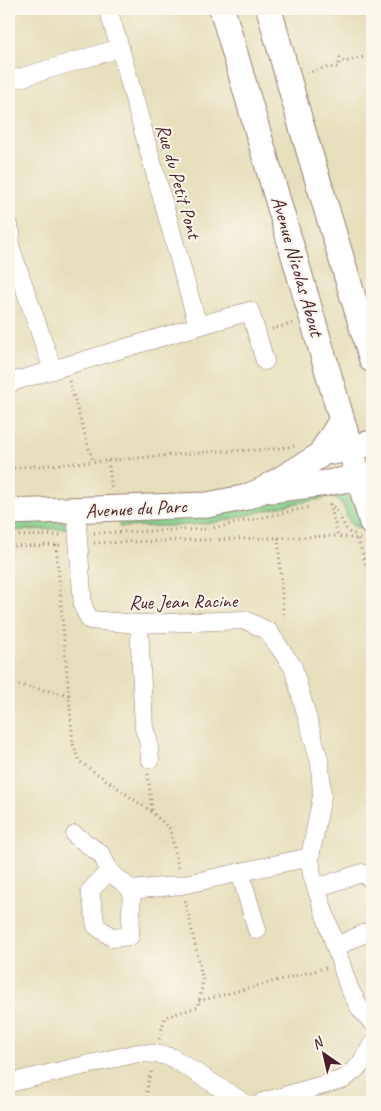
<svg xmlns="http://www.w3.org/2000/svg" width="381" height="1111" font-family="Caveat,sans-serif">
	<rect width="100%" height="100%" fill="#fbf7ec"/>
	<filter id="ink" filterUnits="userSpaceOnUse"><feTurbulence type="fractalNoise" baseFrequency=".02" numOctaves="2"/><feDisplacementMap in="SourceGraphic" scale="10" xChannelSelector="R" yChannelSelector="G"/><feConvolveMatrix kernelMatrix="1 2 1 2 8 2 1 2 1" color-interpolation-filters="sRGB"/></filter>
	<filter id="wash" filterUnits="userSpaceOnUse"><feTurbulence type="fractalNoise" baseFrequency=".0096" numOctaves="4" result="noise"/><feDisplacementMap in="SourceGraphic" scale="20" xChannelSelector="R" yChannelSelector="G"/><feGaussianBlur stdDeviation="1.12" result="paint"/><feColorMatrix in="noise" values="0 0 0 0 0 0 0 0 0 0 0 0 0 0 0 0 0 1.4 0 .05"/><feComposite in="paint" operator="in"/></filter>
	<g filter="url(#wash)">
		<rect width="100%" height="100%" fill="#e6dfbb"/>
		<path fill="#85cd89" stroke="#68765a" d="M 322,490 L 324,499 C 285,503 249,517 211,523 C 181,527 150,526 119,527 L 119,515 Z
			M 332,490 C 354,495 356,508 364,527 C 340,530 353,507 334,497 Z
			M 9,519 L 68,522 L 72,528 L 9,531 Z"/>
	</g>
	<g filter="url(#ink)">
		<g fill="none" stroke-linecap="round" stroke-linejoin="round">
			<defs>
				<path id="street" d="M 108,9 L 120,48
					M 9,81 L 120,48 L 198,326 L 9,383
					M 9,227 L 11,233 L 10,246 L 53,370
					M 198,326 L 250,311 L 265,361
					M 76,511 L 83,607 L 90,620 L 139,624 L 245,620 L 268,631 L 293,667 L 320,763 L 322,796 L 310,857 L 312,875 L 349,988 L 361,1010 L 372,1022
					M 139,624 L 144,729 L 148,739 L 150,759
					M 75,835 L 102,855 L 109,871
					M 240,872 L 257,930
					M 316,888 L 362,873 L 372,880
					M 132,890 L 130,936 L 113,938 L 96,926 L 90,891 L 109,871 L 132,890 L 182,885 L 310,857
					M 335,947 L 372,930
					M 9,1083 L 138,1053 L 156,1054 L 171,1057 L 243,1102
					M 263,1102 L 344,1079 L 360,1065 L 372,1045"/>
				<path id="secondary" d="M 222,9 L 372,523
					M 269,9 L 300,121 L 372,360
					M 333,452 L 372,443
					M 271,490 L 327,483 L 372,475
					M 9,512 L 207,505 L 243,498 L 261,491 L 319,456 L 342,420"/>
			</defs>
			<use href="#street" stroke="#987f73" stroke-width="19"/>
			<use href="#secondary" stroke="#987f73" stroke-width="27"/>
			<path stroke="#987f73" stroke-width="3" stroke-dasharray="1 4" stroke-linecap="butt" d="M 307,73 L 324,68 L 338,67 L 340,58 L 344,62 L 372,55
				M 272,329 L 295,323
				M 69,381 L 93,462
				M 108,461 L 112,489
				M 9,468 C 75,463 141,458 207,452 C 236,450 266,451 295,446
				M 329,504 C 341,510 340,523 350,533 L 355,534
				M 330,504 L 338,536 L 358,539 L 360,538
				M 94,533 L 208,529 L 311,507
				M 9,536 L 63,535
				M 278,538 L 284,623
				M 358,539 L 372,583
				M 94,543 L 338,536
				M 56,545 L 73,744 L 79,761 L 152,812 L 170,829 L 179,871
				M 9,546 L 63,545
				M 9,683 L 69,695
				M 148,774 L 152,812
				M 199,1001 L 326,968
				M 159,1039 L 165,1017 L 198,1007 L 203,981 L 185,899
				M 146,1102 L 148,1082 L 152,1070"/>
			<use href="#street" stroke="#fff" stroke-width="18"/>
			<use href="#secondary" stroke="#fff" stroke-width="25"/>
		</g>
	</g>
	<g text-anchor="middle" stroke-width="4" stroke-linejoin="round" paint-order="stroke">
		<g font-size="20" fill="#4a1f2b" stroke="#fbf7ec">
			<text transform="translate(179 181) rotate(74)" y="7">Rue du Petit Pont</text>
			<text transform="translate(298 266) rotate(74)" y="7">Avenue Nicolas About</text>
			<text transform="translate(136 508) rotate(-3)" y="7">Avenue du Parc</text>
			<text transform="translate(183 601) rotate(-1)" y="7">Rue Jean Racine</text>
		</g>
	</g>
	<rect width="381" height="1111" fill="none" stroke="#fbf7ec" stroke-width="30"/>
	<g transform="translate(324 1054) rotate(326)" stroke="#fbf7ec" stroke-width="4" paint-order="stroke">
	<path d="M0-4L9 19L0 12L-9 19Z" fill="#4a1f2b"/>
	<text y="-8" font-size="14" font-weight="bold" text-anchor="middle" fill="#4a1f2b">N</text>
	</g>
</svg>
